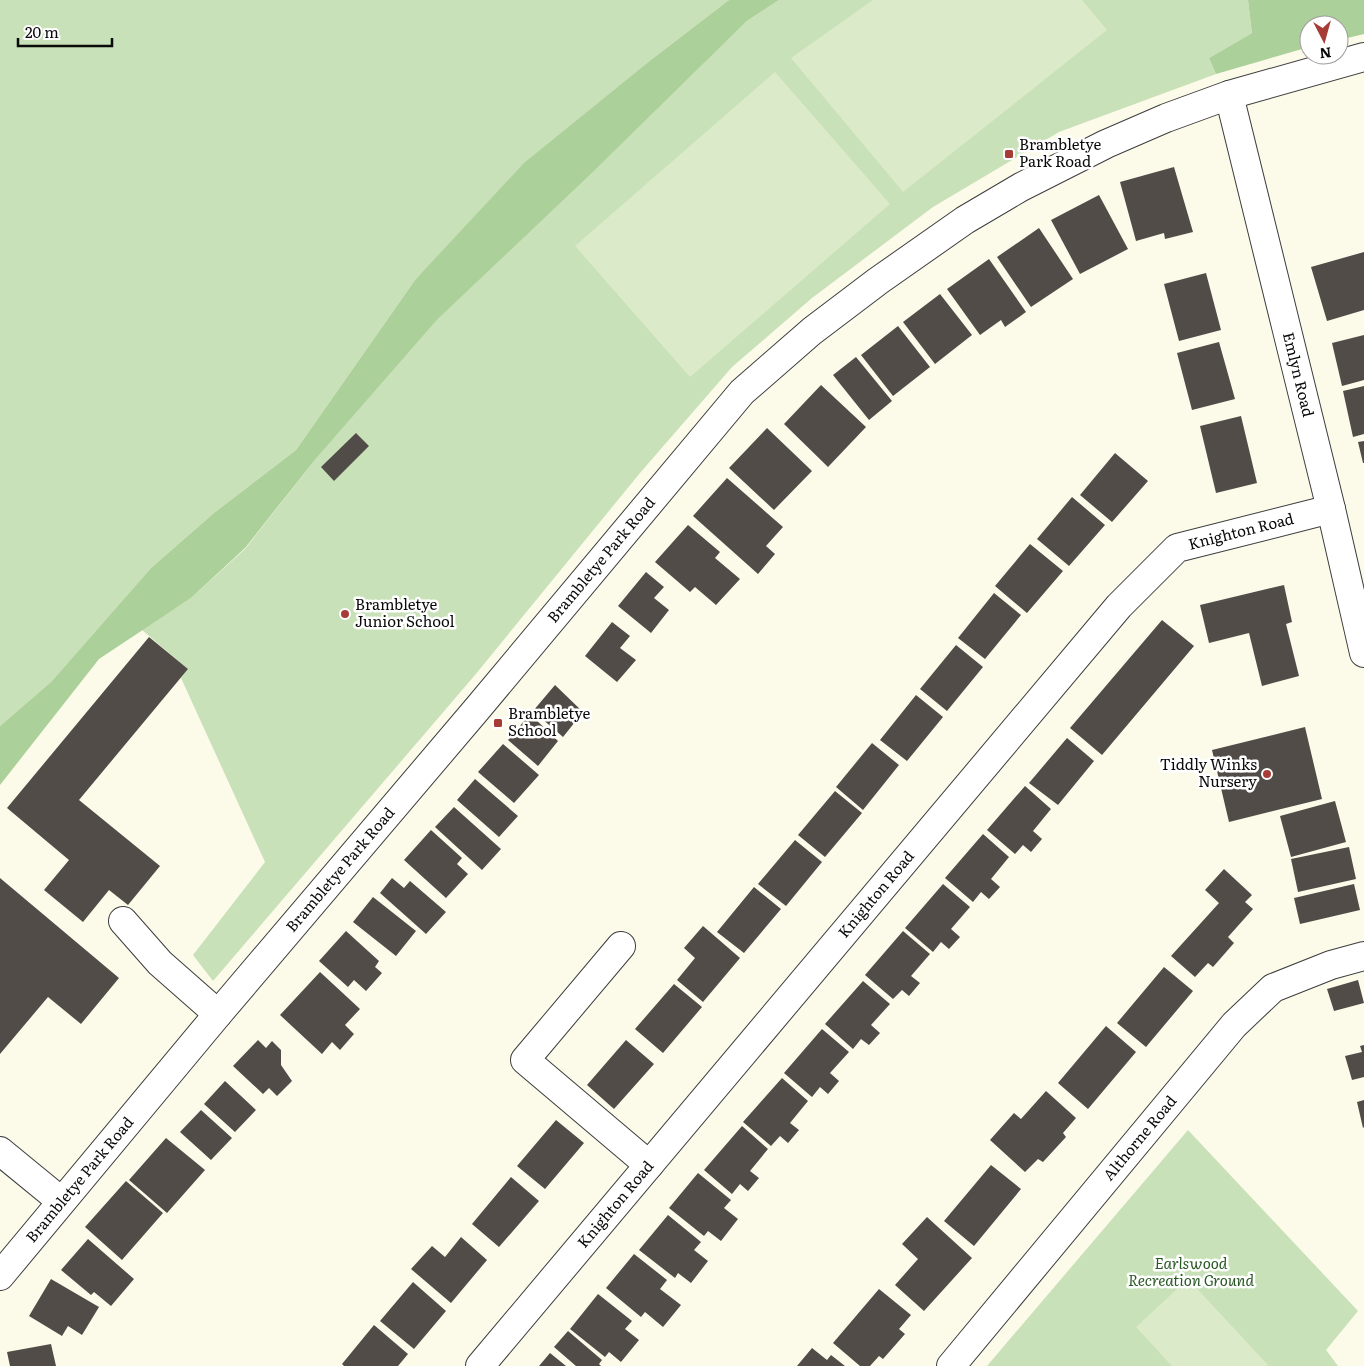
<svg xmlns="http://www.w3.org/2000/svg" width="1364" height="1366" font-family="Literata,serif">
	<rect width="100%" height="100%" fill="#fcfae9"/>
	<path fill="#c9e1b8" d="M 0,0 L 729,0 L 656,56 L 415,280 L 296,450 L 214,513 L 151,568 L 51,682 L 0,726 Z
		M 779,0 L 1248,0 L 1252,33 L 1209,58 L 1216,74 L 1059,132 L 933,207 L 812,298 L 732,367 L 640,473 L 475,675 L 213,981 L 193,955 L 265,862 L 181,678 L 188,669 L 142,630 L 191,598 L 245,549 L 314,461 L 437,320 L 590,175 L 747,21 Z
		M 1188,1130 L 1358,1311 L 1326,1350 L 1338,1366 L 987,1366 Z"/>
	<path fill="#acd099" d="M 729,0 L 779,0 L 747,21 L 590,175 L 437,320 L 314,461 L 245,548 L 191,598 L 99,659 L 0,785 L 0,726 L 51,682 L 151,568 L 214,513 L 296,450 L 415,280 L 524,163 L 656,56 Z
		M 1248,0 L 1364,0 L 1364,34 L 1339,40 L 1339,25 L 1309,25 L 1309,47 L 1216,74 L 1209,58 L 1252,33 Z"/>
	<path fill="#dbeac8" d="M 873,0 L 1082,0 L 1107,30 L 903,192 L 791,58 Z
		M 775,72 L 890,204 L 690,377 L 575,246 Z
		M 1188,1279 L 1268,1365 L 1266,1366 L 1172,1366 L 1136,1327 Z"/>
	<path fill="#514c48" d="M 1174,167 L 1193,232 L 1165,239 L 1164,233 L 1136,241 L 1120,182 Z
		M 1099,195 L 1128,249 L 1080,274 L 1051,220 Z
		M 1039,228 L 1073,279 L 1031,307 L 997,257 Z
		M 1364,252 L 1364,310 L 1327,321 L 1311,267 Z
		M 989,259 L 1026,312 L 1005,327 L 1001,320 L 980,335 L 947,289 Z
		M 1206,273 L 1221,330 L 1179,341 L 1164,284 Z
		M 940,294 L 972,335 L 935,364 L 903,322 Z
		M 898,326 L 930,367 L 893,396 L 861,355 Z
		M 1364,335 L 1364,380 L 1342,386 L 1332,343 Z
		M 1219,342 L 1235,399 L 1192,410 L 1177,353 Z
		M 856,357 L 892,401 L 869,420 L 833,375 Z
		M 821,385 L 866,427 L 828,467 L 784,424 Z
		M 1364,386 L 1364,434 L 1353,437 L 1343,391 Z
		M 1241,416 L 1257,483 L 1216,493 L 1200,426 Z
		M 767,428 L 812,471 L 774,510 L 729,468 Z
		M 356,433 L 369,446 L 334,481 L 321,467 Z
		M 1364,441 L 1364,463 L 1363,463 L 1358,442 Z
		M 1115,453 L 1148,481 L 1112,522 L 1080,495 Z
		M 727,478 L 783,527 L 766,546 L 775,554 L 758,574 L 693,516 Z
		M 1072,497 L 1105,525 L 1069,566 L 1037,539 Z
		M 688,525 L 720,552 L 715,558 L 740,579 L 716,605 L 695,587 L 690,592 L 655,562 Z
		M 1030,544 L 1063,571 L 1027,613 L 995,586 Z
		M 646,572 L 664,587 L 654,598 L 669,610 L 651,633 L 618,606 Z
		M 1284,585 L 1292,622 L 1286,624 L 1299,676 L 1262,686 L 1249,633 L 1209,643 L 1200,605 Z
		M 994,593 L 1021,615 L 985,659 L 958,638 Z
		M 1162,620 L 1194,646 L 1102,755 L 1070,728 Z
		M 612,622 L 630,636 L 620,648 L 636,660 L 617,682 L 585,656 Z
		M 149,637 L 188,669 L 79,800 L 160,866 L 128,905 L 109,890 L 83,922 L 44,890 L 69,860 L 7,808 Z
		M 956,645 L 983,667 L 947,711 L 920,689 Z
		M 555,685 L 583,712 L 563,737 L 533,711 Z
		M 916,695 L 943,717 L 907,761 L 880,740 Z
		M 530,714 L 558,741 L 538,766 L 508,740 Z
		M 1305,727 L 1322,799 L 1229,822 L 1212,750 Z
		M 1067,738 L 1094,761 L 1058,805 L 1029,783 Z
		M 872,743 L 899,765 L 863,810 L 836,787 Z
		M 503,744 L 539,775 L 514,803 L 478,772 Z
		M 475,779 L 518,816 L 499,837 L 457,800 Z
		M 1025,786 L 1051,809 L 1033,831 L 1042,839 L 1031,852 L 1023,845 L 1015,854 L 987,830 Z
		M 835,791 L 862,813 L 825,857 L 798,835 Z
		M 1335,801 L 1346,842 L 1291,857 L 1280,816 Z
		M 454,807 L 501,849 L 482,870 L 435,827 Z
		M 431,830 L 462,858 L 457,864 L 468,874 L 446,898 L 404,860 Z
		M 983,834 L 1009,857 L 991,879 L 1000,887 L 989,899 L 981,892 L 973,902 L 945,878 Z
		M 795,840 L 822,862 L 786,906 L 758,884 Z
		M 1349,847 L 1356,879 L 1298,892 L 1291,859 Z
		M 1224,869 L 1252,895 L 1245,902 L 1253,909 L 1228,937 L 1234,943 L 1213,967 L 1208,963 L 1195,977 L 1171,956 L 1219,903 L 1205,890 Z
		M 0,878 L 119,978 L 81,1024 L 48,997 L 0,1054 Z
		M 392,878 L 404,888 L 410,881 L 446,912 L 426,934 L 380,893 Z
		M 943,884 L 970,907 L 951,929 L 960,937 L 949,949 L 941,942 L 933,952 L 905,928 Z
		M 1354,884 L 1360,910 L 1300,924 L 1294,898 Z
		M 754,887 L 781,909 L 744,953 L 717,932 Z
		M 373,897 L 416,931 L 396,956 L 353,922 Z
		M 703,926 L 740,958 L 703,1002 L 677,980 L 695,958 L 684,948 Z
		M 346,931 L 379,961 L 375,967 L 382,973 L 366,991 L 354,980 L 348,987 L 319,961 Z
		M 903,931 L 930,954 L 911,976 L 920,983 L 909,996 L 902,990 L 893,999 L 865,975 Z
		M 1164,967 L 1193,991 L 1146,1047 L 1117,1023 Z
		M 320,972 L 360,1009 L 345,1025 L 354,1034 L 340,1050 L 332,1042 L 322,1054 L 280,1015 Z
		M 1358,980 L 1364,1003 L 1334,1011 L 1327,989 Z
		M 863,981 L 890,1004 L 871,1025 L 880,1033 L 869,1045 L 861,1039 L 853,1049 L 825,1024 Z
		M 674,984 L 702,1007 L 663,1053 L 635,1029 Z
		M 1106,1026 L 1136,1052 L 1088,1109 L 1058,1083 Z
		M 822,1029 L 849,1052 L 830,1073 L 839,1081 L 828,1094 L 820,1087 L 812,1097 L 784,1073 Z
		M 258,1040 L 266,1048 L 272,1041 L 281,1050 L 281,1065 L 292,1081 L 277,1096 L 269,1088 L 263,1094 L 233,1066 Z
		M 626,1040 L 654,1064 L 614,1109 L 587,1085 Z
		M 1364,1045 L 1364,1077 L 1352,1080 L 1345,1056 L 1362,1052 L 1360,1046 Z
		M 782,1078 L 808,1101 L 790,1123 L 799,1130 L 788,1143 L 780,1136 L 771,1146 L 743,1122 Z
		M 225,1081 L 256,1110 L 235,1132 L 204,1104 Z
		M 1046,1091 L 1076,1118 L 1063,1133 L 1066,1137 L 1043,1162 L 1038,1159 L 1025,1172 L 990,1140 L 1014,1113 L 1021,1119 Z
		M 1364,1100 L 1364,1127 L 1363,1128 L 1357,1102 Z
		M 201,1110 L 232,1138 L 211,1160 L 180,1132 Z
		M 556,1120 L 584,1143 L 545,1189 L 517,1166 Z
		M 742,1126 L 768,1149 L 750,1171 L 759,1178 L 748,1191 L 740,1184 L 732,1194 L 704,1170 Z
		M 166,1138 L 205,1170 L 167,1213 L 129,1180 Z
		M 991,1165 L 1021,1189 L 974,1246 L 944,1221 Z
		M 698,1173 L 731,1200 L 724,1208 L 738,1219 L 721,1241 L 708,1231 L 704,1236 L 669,1208 Z
		M 511,1177 L 539,1201 L 499,1247 L 472,1224 Z
		M 126,1181 L 163,1213 L 122,1260 L 85,1227 Z
		M 668,1215 L 701,1242 L 694,1250 L 708,1261 L 691,1283 L 678,1273 L 675,1278 L 639,1250 Z
		M 927,1217 L 972,1258 L 924,1311 L 895,1285 L 918,1259 L 902,1244 Z
		M 461,1237 L 487,1260 L 451,1303 L 411,1269 L 432,1246 L 445,1257 Z
		M 88,1239 L 134,1279 L 111,1306 L 94,1292 L 91,1295 L 61,1270 Z
		M 634,1254 L 667,1280 L 660,1289 L 681,1305 L 663,1327 L 645,1312 L 641,1317 L 606,1288 Z
		M 51,1279 L 99,1307 L 82,1335 L 68,1326 L 62,1336 L 29,1316 Z
		M 413,1282 L 446,1311 L 414,1349 L 380,1321 Z
		M 879,1289 L 911,1315 L 899,1329 L 905,1334 L 883,1359 L 879,1356 L 870,1366 L 860,1366 L 833,1343 Z
		M 598,1294 L 632,1321 L 625,1329 L 639,1340 L 621,1362 L 609,1352 L 605,1357 L 570,1329 Z
		M 374,1325 L 408,1354 L 398,1366 L 344,1366 L 342,1364 Z
		M 568,1331 L 602,1360 L 599,1364 L 601,1366 L 576,1366 L 554,1347 Z
		M 51,1344 L 56,1366 L 10,1366 L 7,1352 Z
		M 812,1348 L 827,1360 L 831,1355 L 845,1366 L 797,1366 Z
		M 550,1353 L 566,1366 L 539,1366 Z"/>
	<g fill="none" stroke-linecap="round" stroke-linejoin="round">
		<defs>
			<g id="minor">
				<path id="s1" d="M 1229,95 L 1331,509 L 1364,653"/>
				<path d="M 123,921 L 160,963 L 218,1014"/>
				<path d="M 621,946 L 525,1060 L 649,1165"/>
				<path d="M 0,1151 L 61,1201"/>
				<path id="s2" d="M 0,1276 L 218,1014 L 477,709 L 742,392 L 812,331 L 878,281 L 965,220 L 1021,187 L 1106,144 L 1166,118 L 1229,95 L 1364,57"/>
				<path id="s3" d="M 480,1366 L 1119,606 L 1177,548 L 1331,509"/>
				<path id="s4" d="M 951,1366 L 1234,1025 L 1273,988 L 1331,965 L 1364,956"/>
			</g>
		</defs>
		<use href="#minor" stroke="#3d3d3d" stroke-width="30"/>
		<use href="#minor" stroke="#fff" stroke-width="28"/>
	</g>
	<g fill="#a63c35" stroke="#fff" stroke-width="2">
		<rect x="1004" y="149" width="10" height="10" rx="2.5"/>
		<circle cx="345" cy="614" r="5"/>
		<rect x="493" y="718" width="10" height="10" rx="2.5"/>
		<circle cx="1267" cy="774" r="5"/>
	</g>
	<g text-anchor="middle" stroke-width="5" stroke-linejoin="round" paint-order="stroke">
		<g font-size="15" fill="#0a0a0a" stroke="#fff" text-anchor="start">
			<text x="1019" y="150">Brambletye<tspan x="1019" dy="17">Park Road</tspan></text>
			<text x="355" y="610">Brambletye<tspan x="355" dy="17">Junior School</tspan></text>
			<text x="508" y="719">Brambletye<tspan x="508" dy="17">School</tspan></text>
			<text x="1257" y="770" text-anchor="end">Tiddly Winks<tspan x="1257" dy="17">Nursery</tspan></text>
		</g>
		<g font-size="15" fill="#0a0a0a" stroke="#fff">
			<text dy="5" stroke="none"><textPath href="#s1" startOffset="288">Emlyn Road</textPath></text>
			<text dy="5" stroke="none"><textPath href="#s3" startOffset="1141">Knighton Road</textPath></text>
			<text dy="5" stroke="none"><textPath href="#s2" startOffset="935">Brambletye Park Road</textPath></text>
			<text dy="5" stroke="none"><textPath href="#s2" startOffset="530">Brambletye Park Road</textPath></text>
			<text dy="5" stroke="none"><textPath href="#s3" startOffset="616">Knighton Road</textPath></text>
			<text dy="5" stroke="none"><textPath href="#s4" startOffset="296">Althorne Road</textPath></text>
			<text dy="5" stroke="none"><textPath href="#s2" startOffset="125">Brambletye Park Road</textPath></text>
			<text dy="5" stroke="none"><textPath href="#s3" startOffset="211">Knighton Road</textPath></text>
		</g>
		<g font-size="15" font-style="italic" fill="#295824" stroke="#fff">
			<text x="1191" y="1269">Earlswood<tspan x="1191" dy="17">Recreation Ground</tspan></text>
		</g>
	</g>
	<g transform="translate(1324 40) rotate(174)"><circle r="24" fill="#ffffff" stroke="#9d9d9d"/>
	<path d="M0-4L9 19L0 12L-9 19Z" fill="#a63c35"/>
	<text y="-8" font-size="14" font-weight="bold" text-anchor="middle" fill="#0a0a0a">N</text>
	</g>
	<path d="M18 38v8h94v-8" fill="none" stroke="#0a0a0a" stroke-width="2.5"/>
	<text x="25" y="38" font-size="15" fill="#0a0a0a" stroke="#ffffff" stroke-width="4" paint-order="stroke">20 m</text>
</svg>
